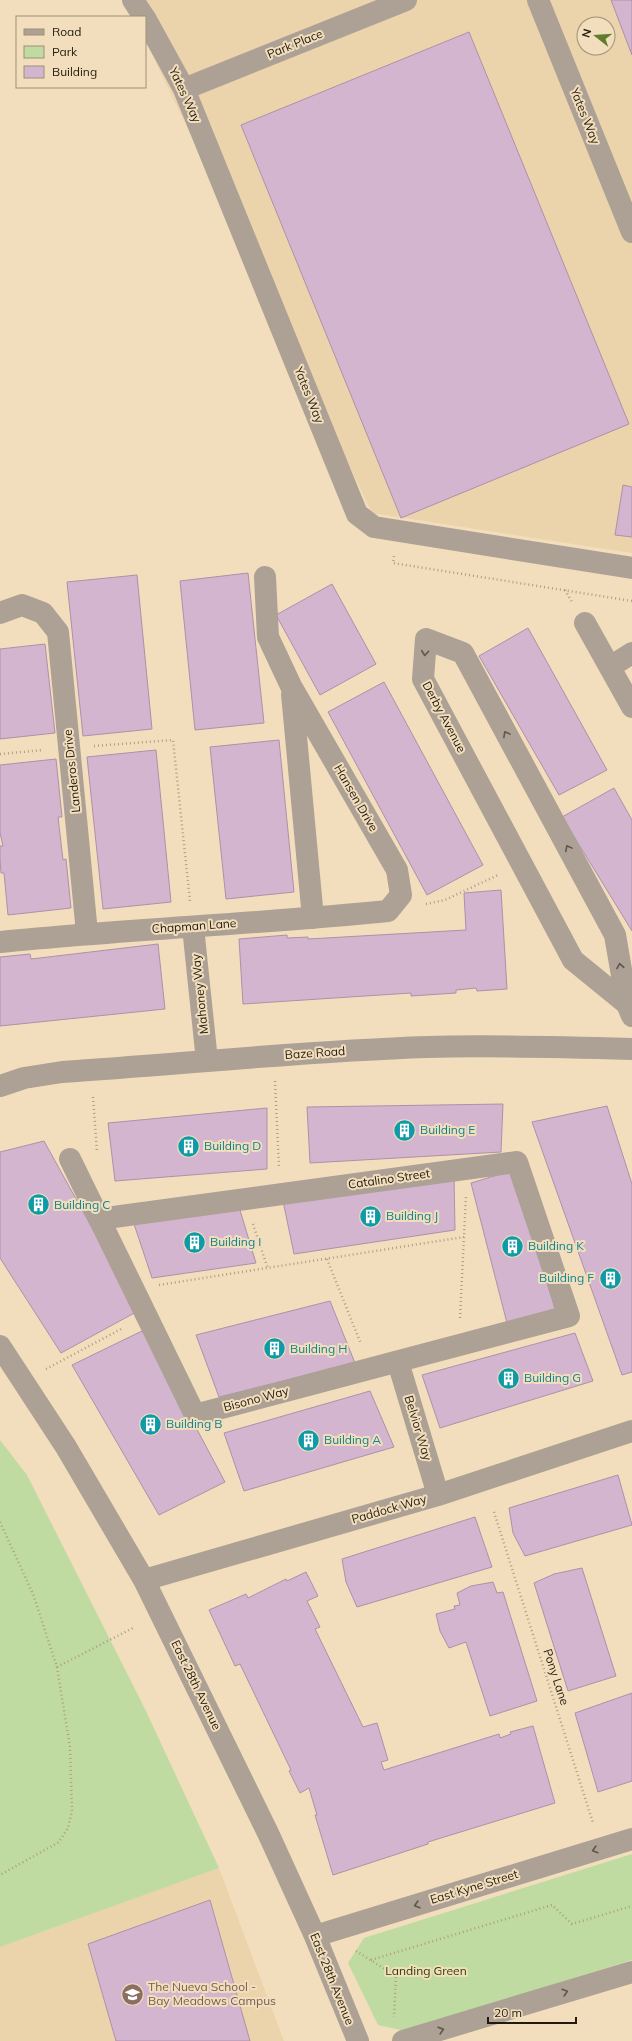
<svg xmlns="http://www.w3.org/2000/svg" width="632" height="2041" font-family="Mulish,sans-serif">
	<rect width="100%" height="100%" fill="#f2debc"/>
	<path fill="#ebd3ab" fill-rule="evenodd" d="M 126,0 L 632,0 L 632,553 L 372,513 ZM 584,24 L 608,24 L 608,48 L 584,48 Z
		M 219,1868 L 284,2041 L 0,2041 L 0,1947 Z"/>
	<path fill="#bfdba2" d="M 0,1440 L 27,1475 L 145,1709 L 219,1868 L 0,1947 Z
		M 632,1854 L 632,1960 L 405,2031 L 378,2025 L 348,1963 L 364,1938 Z"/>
	<path fill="#d4b5cf" stroke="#ae90a9" d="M 611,0 L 632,0 L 632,55 Z
		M 469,32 L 629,424 L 401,518 L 241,125 Z
		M 623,485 L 632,487 L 632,537 L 615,535 Z
		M 248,573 L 264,723 L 195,730 L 180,581 Z
		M 137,575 L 152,729 L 83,736 L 67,582 Z
		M 332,584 L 376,664 L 320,695 L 276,615 Z
		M 528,628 L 607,770 L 559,795 L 479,656 Z
		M 45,644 L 55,733 L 0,739 L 0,649 Z
		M 384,682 L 483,865 L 427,895 L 328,712 Z
		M 279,740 L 294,892 L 226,899 L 210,747 Z
		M 156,750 L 171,902 L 103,909 L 87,757 Z
		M 56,759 L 62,817 L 58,817 L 63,860 L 66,859 L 71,908 L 8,915 L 4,873 L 1,873 L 0,860 L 0,846 L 3,846 L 0,833 L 0,765 Z
		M 614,788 L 632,820 L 632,931 L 562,817 Z
		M 501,890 L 507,989 L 477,991 L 476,988 L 456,990 L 456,993 L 411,996 L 411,993 L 243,1004 L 239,939 L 287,935 L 287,938 L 308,937 L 308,939 L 466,930 L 464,893 Z
		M 158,944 L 165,1009 L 0,1026 L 0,957 L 30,954 L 31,959 Z
		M 503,1104 L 501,1152 L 310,1163 L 307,1107 Z
		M 607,1106 L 632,1184 L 632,1372 L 622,1375 L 532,1122 Z
		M 267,1108 L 267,1169 L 115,1181 L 108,1123 Z
		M 44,1141 L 138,1311 L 61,1353 L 0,1258 L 0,1152 Z
		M 514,1170 L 555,1309 L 507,1323 L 471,1183 Z
		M 454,1176 L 455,1230 L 294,1254 L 283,1201 Z
		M 239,1207 L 256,1263 L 152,1278 L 133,1221 Z
		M 330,1301 L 355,1363 L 219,1397 L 196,1335 Z
		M 144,1330 L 225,1482 L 159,1515 L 72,1365 Z
		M 575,1333 L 593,1381 L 440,1428 L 422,1375 Z
		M 370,1391 L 394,1447 L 244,1491 L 224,1433 Z
		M 618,1475 L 632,1525 L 525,1556 L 513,1533 L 509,1508 Z
		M 475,1517 L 492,1567 L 357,1607 L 346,1582 L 342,1559 Z
		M 582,1568 L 616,1676 L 568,1691 L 534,1583 L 554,1574 Z
		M 306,1572 L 318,1596 L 307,1601 L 320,1627 L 315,1629 L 363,1727 L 377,1723 L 388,1760 L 381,1762 L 384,1770 L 499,1734 L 500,1738 L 511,1734 L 510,1732 L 533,1726 L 555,1803 L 428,1842 L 428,1844 L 333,1875 L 315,1815 L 317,1815 L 309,1788 L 300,1793 L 289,1771 L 291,1770 L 240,1664 L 235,1666 L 209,1610 L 246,1594 L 248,1598 L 286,1579 L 287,1581 Z
		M 493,1582 L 497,1593 L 503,1592 L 537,1701 L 490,1716 L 466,1642 L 449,1648 L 440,1631 L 436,1614 L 455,1609 L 454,1606 L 460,1605 L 457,1593 L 471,1586 Z
		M 632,1693 L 632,1781 L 598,1792 L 575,1713 Z
		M 210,1900 L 250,2041 L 116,2041 L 88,1944 Z"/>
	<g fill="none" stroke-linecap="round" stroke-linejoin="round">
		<path stroke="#ae9e83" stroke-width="2.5" stroke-dasharray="1 3" stroke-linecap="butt" d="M 394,556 L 393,563 L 632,601
			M 565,590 L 572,602
			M 94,746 L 173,740 L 190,901
			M 0,754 L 43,750
			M 426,904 L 445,900 L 498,875
			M 275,1081 L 279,1168
			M 93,1097 L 97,1152
			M 253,1224 L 268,1269
			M 327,1259 L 361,1344
			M 159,1285 L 464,1237
			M 460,1318 L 466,1195
			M 46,1369 L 123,1328
			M 494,1512 L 593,1823
			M 0,1522 L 33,1594 L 57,1667 L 70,1747 L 72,1811 L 68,1828 L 59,1842 L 0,1875
			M 57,1667 L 133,1628
			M 356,1951 L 396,1976 L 394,2017
			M 371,1960 L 552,1905 L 572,1924 L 632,1906"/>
		<path stroke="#ada094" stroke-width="22" d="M 133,0 L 144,17
			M 538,0 L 632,232
			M 145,18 L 184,89 L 357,514 L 374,527 L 632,568
			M 184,89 L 406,0
			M 0,613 L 22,605 L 43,613 L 58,632 L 87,933
			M 585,623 L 632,707
			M 610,667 L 632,653
			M 292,694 L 313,918
			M 193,927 L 207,1061
			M 0,942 C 129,929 259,924 388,911 L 401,895 L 397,870 L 291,686 L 268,637 L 265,577
			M 627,1004 L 573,960 L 423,679 L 426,639 L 463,653 L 615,935 L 627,1004 L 632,1016
			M 0,1086 L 24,1078 L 62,1072 C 183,1064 305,1051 427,1047 C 495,1045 564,1047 632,1049
			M 70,1159 C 111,1244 153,1329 195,1415 L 569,1316 L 517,1162 L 99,1219
			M 0,1346 L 66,1447 L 144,1580 L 268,1833 L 315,1936 L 358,2041
			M 398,1362 L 438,1495
			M 144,1580 L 438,1495 L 632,1431
			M 315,1936 L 632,1839
			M 403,2041 L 632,1972"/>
	</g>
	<defs><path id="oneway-chevron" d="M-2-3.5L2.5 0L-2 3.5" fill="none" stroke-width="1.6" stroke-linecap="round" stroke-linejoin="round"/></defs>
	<g stroke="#60564a">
		<use href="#oneway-chevron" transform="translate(425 653) rotate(95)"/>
		<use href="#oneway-chevron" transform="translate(506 734) rotate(-118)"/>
		<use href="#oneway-chevron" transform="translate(568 848) rotate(-118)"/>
		<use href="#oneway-chevron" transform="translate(620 966) rotate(-100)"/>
		<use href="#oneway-chevron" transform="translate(595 1850) rotate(163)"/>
		<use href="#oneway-chevron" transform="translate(417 1905) rotate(163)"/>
		<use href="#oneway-chevron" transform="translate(565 1992) rotate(-17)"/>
		<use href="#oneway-chevron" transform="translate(441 2030) rotate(-17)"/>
	</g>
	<defs>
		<symbol id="building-disc" viewBox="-11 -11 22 22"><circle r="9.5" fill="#0f9aa8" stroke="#f2debc"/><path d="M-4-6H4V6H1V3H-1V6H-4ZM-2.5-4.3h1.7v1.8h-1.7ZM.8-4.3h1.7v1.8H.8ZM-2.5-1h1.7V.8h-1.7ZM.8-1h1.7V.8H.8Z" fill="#fff"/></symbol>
		<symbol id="school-disc" viewBox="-11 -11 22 22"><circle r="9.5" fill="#8d6e63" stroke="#f2debc"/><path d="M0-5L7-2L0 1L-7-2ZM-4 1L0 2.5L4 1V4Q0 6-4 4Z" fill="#fff"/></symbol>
	</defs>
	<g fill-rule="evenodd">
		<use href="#building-disc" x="392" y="1118" width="25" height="25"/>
		<use href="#building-disc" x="176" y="1134" width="25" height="25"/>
		<use href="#building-disc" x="26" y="1192" width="25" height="25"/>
		<use href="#building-disc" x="358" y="1204" width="25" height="25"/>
		<use href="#building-disc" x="182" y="1230" width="25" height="25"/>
		<use href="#building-disc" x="500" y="1234" width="25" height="25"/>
		<use href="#building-disc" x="598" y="1266" width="25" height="25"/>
		<use href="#building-disc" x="262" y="1336" width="25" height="25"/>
		<use href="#building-disc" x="496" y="1366" width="25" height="25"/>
		<use href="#building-disc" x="138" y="1412" width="25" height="25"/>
		<use href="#building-disc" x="296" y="1428" width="25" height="25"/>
		<use href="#school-disc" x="120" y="1982" width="25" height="25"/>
	</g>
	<g text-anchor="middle" stroke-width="4" stroke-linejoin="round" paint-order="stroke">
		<g font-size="12" fill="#211a0e" stroke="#f2debc">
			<text transform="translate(295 44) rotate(-22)" y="4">Park Place</text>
			<text transform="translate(185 95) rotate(65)" y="4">Yates Way</text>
			<text transform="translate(585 116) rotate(68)" y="4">Yates Way</text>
			<text transform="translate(309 395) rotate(68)" y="4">Yates Way</text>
			<text transform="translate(444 717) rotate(62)" y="4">Derby Avenue</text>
			<text transform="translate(72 771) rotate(-96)" y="4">Landeros Drive</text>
			<text transform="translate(356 798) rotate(60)" y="4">Hansen Drive</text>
			<text transform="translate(194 926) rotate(-4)" y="4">Chapman Lane</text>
			<text transform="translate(200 994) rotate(-96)" y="4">Mahoney Way</text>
			<text transform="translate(315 1053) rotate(-4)" y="4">Baze Road</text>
			<text transform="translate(389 1179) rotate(-8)" y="4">Catalino Street</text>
			<text transform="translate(256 1399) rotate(-15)" y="4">Bisono Way</text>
			<text transform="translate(418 1428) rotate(73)" y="4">Belvior Way</text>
			<text transform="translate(389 1509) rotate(-16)" y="4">Paddock Way</text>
			<text transform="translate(556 1677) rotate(72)" y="4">Pony Lane</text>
			<text transform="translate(196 1685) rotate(64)" y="4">East 28th Avenue</text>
			<text transform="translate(474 1887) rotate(-17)" y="4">East Kyne Street</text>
			<text transform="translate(332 1979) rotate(68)" y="4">East 28th Avenue</text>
		</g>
		<g font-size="12" fill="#0d838f" stroke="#f2debc" text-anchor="start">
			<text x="420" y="1134">Building E</text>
			<text x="204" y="1150">Building D</text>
			<text x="54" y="1209">Building C</text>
			<text x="386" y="1220">Building J</text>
			<text x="210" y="1246">Building I</text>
			<text x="528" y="1250">Building K</text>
			<text x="594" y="1282" text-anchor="end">Building F</text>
			<text x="290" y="1353">Building H</text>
			<text x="524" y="1382">Building G</text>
			<text x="166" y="1428">Building B</text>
			<text x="324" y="1444">Building A</text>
		</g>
		<g font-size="12" fill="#294103" stroke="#f2debc">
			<text x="426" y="1975">Landing Green</text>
		</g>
		<g font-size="12" fill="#785e54" stroke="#f2debc" text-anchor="start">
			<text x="148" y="1991">The Nueva School -<tspan x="148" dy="14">Bay Meadows Campus</tspan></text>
		</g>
	</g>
	<rect x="16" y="16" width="130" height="72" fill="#f2debc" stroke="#9e9076"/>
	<rect x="24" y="29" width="20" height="6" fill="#ada094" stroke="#9e9076"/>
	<text x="52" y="36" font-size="12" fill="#211a0e">Road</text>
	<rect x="24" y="46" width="20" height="12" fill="#bfdba2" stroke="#9e9076"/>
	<text x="52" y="56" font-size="12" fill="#211a0e">Park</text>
	<rect x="24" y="66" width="20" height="12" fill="#d4b5cf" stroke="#9e9076"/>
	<text x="52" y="76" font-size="12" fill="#211a0e">Building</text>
	<g transform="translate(596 36) rotate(287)"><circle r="19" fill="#f2debc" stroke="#9e9076"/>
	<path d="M0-3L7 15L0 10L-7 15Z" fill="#627c2f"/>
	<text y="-6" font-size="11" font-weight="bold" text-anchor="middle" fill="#211a0e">N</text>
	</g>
	<path d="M488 2017v6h88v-6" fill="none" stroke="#211a0e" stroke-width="2"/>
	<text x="494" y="2017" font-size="12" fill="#211a0e" stroke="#f2debc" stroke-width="3" paint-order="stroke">20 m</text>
</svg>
